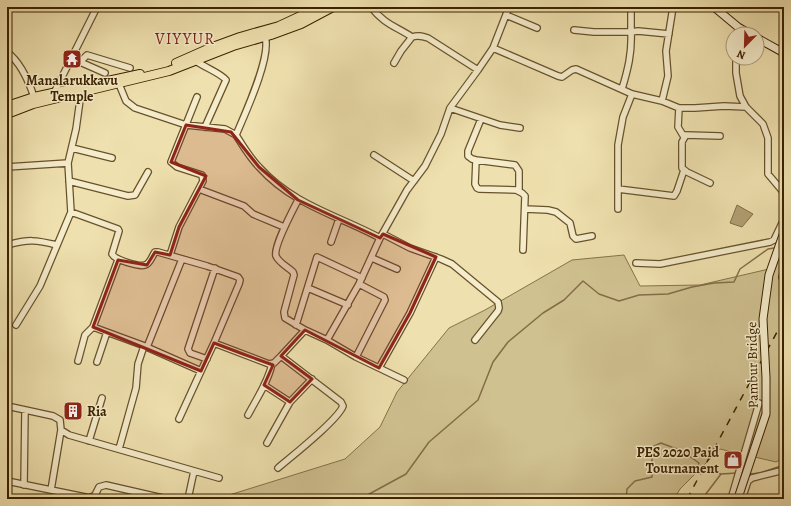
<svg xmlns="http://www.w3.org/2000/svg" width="791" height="506" font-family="Alegreya,serif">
	<rect width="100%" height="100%" fill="#efe1af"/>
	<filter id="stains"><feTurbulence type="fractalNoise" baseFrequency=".005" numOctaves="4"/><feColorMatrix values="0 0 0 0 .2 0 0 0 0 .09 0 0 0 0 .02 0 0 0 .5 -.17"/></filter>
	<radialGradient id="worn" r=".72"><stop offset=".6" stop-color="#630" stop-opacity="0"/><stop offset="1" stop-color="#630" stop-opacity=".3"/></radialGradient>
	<path fill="#d0c191" stroke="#867249" d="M 784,228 L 784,458 L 776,462 L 720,449 L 680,489 L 674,499 L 222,499 L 226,496 L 345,459 L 380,427 L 397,392 L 449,328 L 485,310 L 572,260 L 624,255 L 640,286 L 700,285 L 769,269 L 781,229 Z"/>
	<path fill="#b2a074" stroke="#826e46" d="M 737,205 L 753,214 L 742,227 L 730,223 Z"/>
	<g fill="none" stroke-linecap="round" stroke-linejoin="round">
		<path stroke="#826e46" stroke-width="1.5" d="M 711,470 L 721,474 L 737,473
			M 750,474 L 760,473 L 784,465
			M 360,499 L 406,474 L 429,442 L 478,400 L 493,362 L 508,342 L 543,313 L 564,300 L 583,281 L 599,294 L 619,301 L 639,295 L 668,294 L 692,287 L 714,283 L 734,282 L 740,269 L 768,249 L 774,248
			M 626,499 L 627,489 L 635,481 L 652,477 L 652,447 L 661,443 L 682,451 L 699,463 L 698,465
			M 702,499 L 721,474"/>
		<defs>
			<path id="street" d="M 371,7 C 384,24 395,26 412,37 C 418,35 422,36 428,38 L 478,70
				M 631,7 L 631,32 L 638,31 L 669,34
				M 673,7 L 666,51 L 668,76 L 662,101 L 679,108 L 695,108 L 724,106 L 746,107
				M 506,15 L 537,28
				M 574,30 L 594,32 L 631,32 C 632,53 628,69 622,89
				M 493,48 L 558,76 L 562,77 L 572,70 L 576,69 L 632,94 L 662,101
				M 7,52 C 20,62 29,82 34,97
				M 71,58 L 105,73
				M 736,58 L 736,73 L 740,96 L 746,107 L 763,124 L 768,138 L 768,174 L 784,193
				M 196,61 C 204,67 222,74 226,80 L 205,127
				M 80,62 L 87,55 L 130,68
				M 394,63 L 401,51 L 412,37
				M 119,84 L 126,101 L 135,108 L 186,125 L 225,129 L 236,135 C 243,146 250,158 259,167 C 293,205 337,215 380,238
				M 54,93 L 97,7
				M 450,108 L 500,125 L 520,128
				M 679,108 L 678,127 L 684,137
				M 481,119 L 468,151 L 468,156 L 472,159 L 476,160 L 515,165 L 519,171 L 519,191
				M 236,135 C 244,116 272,56 265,37
				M 72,148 L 112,158
				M 374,155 L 414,181
				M 476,160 L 475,184 L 477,188 L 479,189 L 516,190 L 522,193 L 525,196 L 523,250
				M 7,167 L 68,163
				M 69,181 L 128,196 L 135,195 L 148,172
				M 710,183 L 687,172 L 682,168 L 682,142 L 686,135 L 720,136
				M 199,189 L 244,206 L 253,214 L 284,227
				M 618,189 L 674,196 L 677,191 L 684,170
				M 298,200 C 293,210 273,247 276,256 C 279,263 288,267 293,272 L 294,275 L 284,312 L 285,318 L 305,330 L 327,340 L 356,357 L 404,380
				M 525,209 L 548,210 L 556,212 L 570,223 L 573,236 L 576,239 L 592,236
				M 618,209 L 618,145 L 623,117 L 632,94
				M 71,212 L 118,229 L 119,231 L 112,254 C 115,260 139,267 145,265 C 150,264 152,256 155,252 L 158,252 L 207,266 L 238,277 L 240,280 L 239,284 L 214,343
				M 383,234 L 410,248 L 441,259 L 452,264 L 498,302 L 499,308 L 498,311 L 475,340
				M 331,242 L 339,219
				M 7,245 C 29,239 36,240 57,245
				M 170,255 L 179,227 L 203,181 L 202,175 L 177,167 L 171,162 L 197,97
				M 372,258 L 397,269
				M 636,263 L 660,264 L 770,242 L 774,240 L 784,219
				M 782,277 L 784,269
				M 308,288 L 348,305
				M 16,325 L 40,286 L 71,212 L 68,163 L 76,129 L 81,93
				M 296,325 L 317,257 L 362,278
				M 93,327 L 142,345 L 201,371 L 214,343 L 269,364 L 274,363 L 281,356 L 341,402 L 343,406 C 338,420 292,456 278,468
				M 327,340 L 359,284 L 380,238 L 407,190 L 425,166 L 441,134 L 450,108 L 478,70 L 493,48 L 509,7
				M 147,347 L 182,259
				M 281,356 L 305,330
				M 356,357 L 385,300 L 384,297 L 359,284
				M 207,359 L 190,353 L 188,349 L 215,268
				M 78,361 L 85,335 L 93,327 L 118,260
				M 97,362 L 107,332
				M 379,368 L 410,313 L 436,257
				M 264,385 L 290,402
				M 7,406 L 53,416 L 60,420 L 61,430 L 69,435 L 219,478
				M 248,415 C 257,398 268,382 272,364
				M 179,419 L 201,371
				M 89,441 L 102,398
				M 267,443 L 290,402 L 312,379
				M 119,449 L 136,388 L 138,364 L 144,346
				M 7,481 L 90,498 L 95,495 L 99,487 L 106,485 L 167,499
				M 784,481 L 783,489 L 784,493
				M 24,485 L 25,410
				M 51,490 L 61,430
				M 188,499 L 194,471
				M 731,499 L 759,403
				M 742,499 L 748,481 L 752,478 L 784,470"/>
			<path id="secondary" d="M 714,7 L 738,27 L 750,34
				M 757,38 L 784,53"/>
			<path id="primary" d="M 176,63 L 210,48 L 240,37 L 279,26 L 320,7
				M 7,107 L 13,104 L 34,97 L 140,74
				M 7,114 L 33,104 L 169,71 L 233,46 L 271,35 L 301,24 L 333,7"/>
		</defs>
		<use href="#street" stroke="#68522c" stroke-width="8"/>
		<use href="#secondary" stroke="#3b2201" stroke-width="9"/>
		<use href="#primary" stroke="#3b2201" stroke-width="10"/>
		<use href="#street" stroke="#f5eccb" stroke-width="5.5"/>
		<use href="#secondary" stroke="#f5eccb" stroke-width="7"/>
		<use href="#primary" stroke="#efe1af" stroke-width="8"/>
		<path stroke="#3b2201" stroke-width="1.5" stroke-dasharray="7 7" stroke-linecap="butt" d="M 687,499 L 784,319"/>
		<defs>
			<path id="secondary-bridge" d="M 739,495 L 766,414 L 766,378 L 763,319 L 769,275 L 784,232"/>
		</defs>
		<use href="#secondary-bridge" stroke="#3b2201" stroke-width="9" stroke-linecap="butt"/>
		<use href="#secondary-bridge" stroke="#f5eccb" stroke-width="7"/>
	</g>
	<path fill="#8f2418" fill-opacity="0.2" stroke="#8f2418" stroke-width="3" stroke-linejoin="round" d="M 186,125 L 231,132 L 259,167 L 298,200 L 380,238 L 383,234 L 436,257 L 410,313 L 379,368 L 305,330 L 281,356 L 312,379 L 290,402 L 264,385 L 273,365 L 243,354 L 214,343 L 201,371 L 93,327 L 118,260 L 147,265 L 155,252 L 170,255 L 179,227 L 206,176 L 171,162 Z"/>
	<defs>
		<symbol id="temple-square" viewBox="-11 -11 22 22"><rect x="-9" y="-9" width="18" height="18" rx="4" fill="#8f2418" stroke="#f5eccb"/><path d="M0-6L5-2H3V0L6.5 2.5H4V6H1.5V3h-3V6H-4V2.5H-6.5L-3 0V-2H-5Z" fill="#fff"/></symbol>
		<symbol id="building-square" viewBox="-11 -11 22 22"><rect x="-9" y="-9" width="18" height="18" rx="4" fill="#8f2418" stroke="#f5eccb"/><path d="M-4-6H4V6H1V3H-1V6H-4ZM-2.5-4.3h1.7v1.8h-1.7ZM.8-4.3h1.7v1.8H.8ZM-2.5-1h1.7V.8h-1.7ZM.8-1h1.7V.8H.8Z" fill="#fff"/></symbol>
		<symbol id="shop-square" viewBox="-11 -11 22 22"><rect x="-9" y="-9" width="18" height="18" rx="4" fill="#8f2418" stroke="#f5eccb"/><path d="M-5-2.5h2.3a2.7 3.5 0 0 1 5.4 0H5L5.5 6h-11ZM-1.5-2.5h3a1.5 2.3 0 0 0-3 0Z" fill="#fff"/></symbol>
	</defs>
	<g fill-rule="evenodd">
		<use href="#temple-square" x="61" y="48" width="22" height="22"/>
		<use href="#building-square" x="62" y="400" width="22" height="22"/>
		<use href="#shop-square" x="722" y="449" width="22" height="22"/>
	</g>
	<g text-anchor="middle" stroke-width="3" stroke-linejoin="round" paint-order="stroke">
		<g font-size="14" font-weight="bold" fill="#3b2201" stroke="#f5eccb">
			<text x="72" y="85">Manalarukkavu<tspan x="72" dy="16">Temple</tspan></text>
			<text x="87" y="416" text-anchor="start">Ria</text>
			<text x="719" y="457" text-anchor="end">PES 2020 Paid<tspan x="719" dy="16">Tournament</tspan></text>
		</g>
		<g font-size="14" fill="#3b2201" stroke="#f5eccb">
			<text transform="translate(752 365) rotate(-91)" y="5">Pambur Bridge</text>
		</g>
		<g font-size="16" letter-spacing="1" fill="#7a1f14" stroke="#f5eccb">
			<text x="185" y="44">VIYYUR</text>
		</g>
	</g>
	<rect width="791" height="506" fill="none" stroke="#efe1af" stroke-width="24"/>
	<rect x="8" y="8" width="775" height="490" fill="none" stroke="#3b2201" stroke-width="2"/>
	<rect x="12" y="12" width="767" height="482" fill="none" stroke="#3b2201"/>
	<g transform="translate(745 46) rotate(203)"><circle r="19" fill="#f5eccb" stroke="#ab9b7a"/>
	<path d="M0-3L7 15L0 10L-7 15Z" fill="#8f2418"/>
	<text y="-6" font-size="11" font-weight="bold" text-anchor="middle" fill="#3b2201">N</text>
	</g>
	<rect width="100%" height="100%" filter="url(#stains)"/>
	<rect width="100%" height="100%" fill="url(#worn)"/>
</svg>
